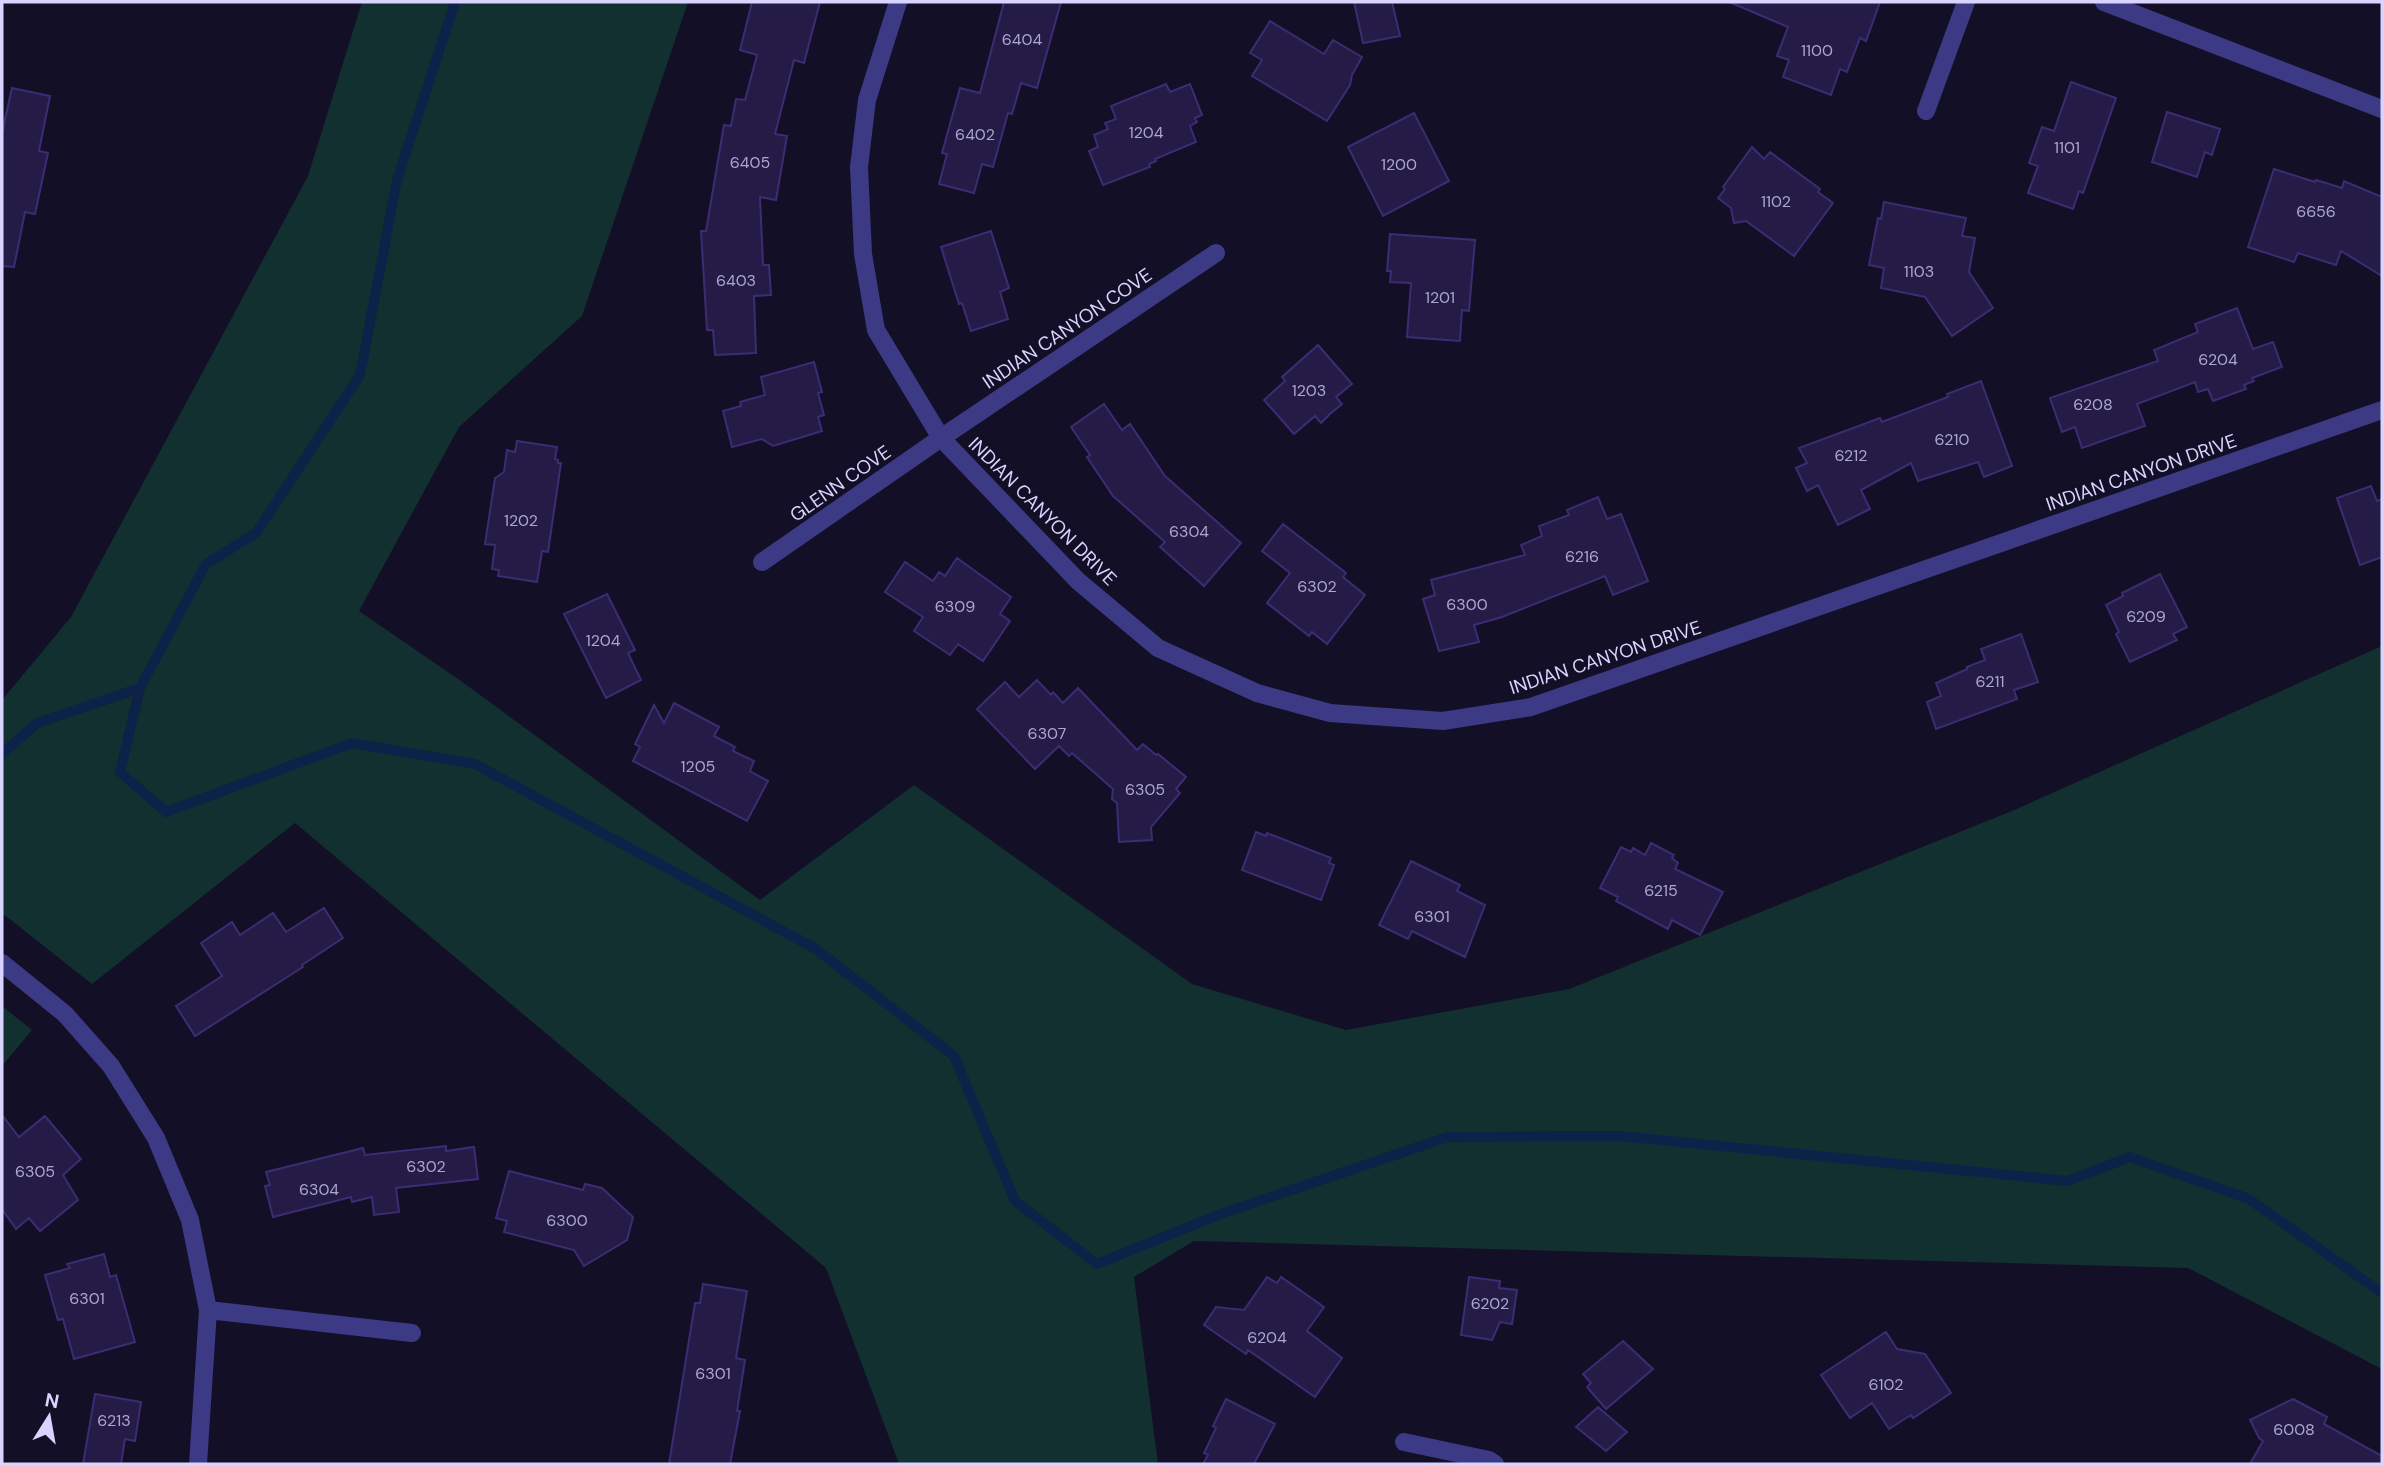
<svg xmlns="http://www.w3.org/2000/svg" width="2384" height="1466" font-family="'DM Sans',sans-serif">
	<rect width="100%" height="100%" fill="#130f26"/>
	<path fill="#12302f" d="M 362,2 L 688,2 L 582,316 L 459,427 L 359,611 L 461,681 L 760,900 L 914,785 L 1192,984 L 1346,1030 L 1569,989 L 2012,811 L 2382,646 L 2382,1369 L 2188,1268 L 1194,1241 L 1134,1277 L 1158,1464 L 899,1464 L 826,1268 L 295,823 L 92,984 L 2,913 L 2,700 L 71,617 L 308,176 Z
		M 2,1006 L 32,1030 L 2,1066 Z"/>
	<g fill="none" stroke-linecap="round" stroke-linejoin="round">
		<path stroke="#0c2248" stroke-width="10" d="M 140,688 L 120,772 L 166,812 L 352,743 L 475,764 L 816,949 L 954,1056 L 1015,1201 L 1097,1264 L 1223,1213 L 1448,1137 L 1620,1136 L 2068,1181 L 2130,1157 L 2249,1199 L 2382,1293
			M 2,754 L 37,723 L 140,688 L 206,564 L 256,533 L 360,375 L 397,180 L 455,2"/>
	</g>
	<path fill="#241b47" stroke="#3b2d73" stroke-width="2" d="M 752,2 L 820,2 L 804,63 L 794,60 L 775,134 L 787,136 L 776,200 L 760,197 L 763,265 L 769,265 L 771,295 L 754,296 L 756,353 L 715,355 L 713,330 L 707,330 L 701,231 L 706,231 L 724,125 L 731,126 L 736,99 L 745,100 L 757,55 L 740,50 Z
		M 1004,2 L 1061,2 L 1037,88 L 1021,83 L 1012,114 L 1008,113 L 993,167 L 982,164 L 974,193 L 939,184 L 947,154 L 942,153 L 960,88 L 980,93 Z
		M 1354,2 L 1392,2 L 1400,36 L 1363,43 Z
		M 1729,2 L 1880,2 L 1866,41 L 1860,38 L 1847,72 L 1840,69 L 1831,95 L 1783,77 L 1789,60 L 1777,56 L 1788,27 Z
		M 1270,21 L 1324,54 L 1333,40 L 1362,57 L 1352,75 L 1350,85 L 1327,121 L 1252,76 L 1262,60 L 1250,53 Z
		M 2071,82 L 2116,98 L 2083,193 L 2079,191 L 2073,209 L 2028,193 L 2038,166 L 2029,163 L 2042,127 L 2054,131 Z
		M 1166,84 L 1170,92 L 1190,84 L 1202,115 L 1195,118 L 1197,122 L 1190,126 L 1196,142 L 1155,159 L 1156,161 L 1149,164 L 1150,167 L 1103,185 L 1089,151 L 1098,147 L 1094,135 L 1108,129 L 1105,123 L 1116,119 L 1111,106 Z
		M 12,88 L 50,96 L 39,151 L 48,153 L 35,214 L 25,212 L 14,267 L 2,266 L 2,133 Z
		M 2167,112 L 2220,129 L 2212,155 L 2205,152 L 2197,177 L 2152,162 Z
		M 1414,113 L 1449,181 L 1383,216 L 1348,147 Z
		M 1752,147 L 1764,159 L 1770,152 L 1820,189 L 1818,192 L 1833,203 L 1794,256 L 1746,221 L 1734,223 L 1731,208 L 1718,198 L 1725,189 L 1723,187 Z
		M 2274,169 L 2315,182 L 2316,180 L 2342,188 L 2344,181 L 2382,197 L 2382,276 L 2341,251 L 2336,265 L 2298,253 L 2294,262 L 2248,247 Z
		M 1884,202 L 1966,218 L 1962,236 L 1975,238 L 1969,272 L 1993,308 L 1952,336 L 1925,297 L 1881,288 L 1884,268 L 1869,265 L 1878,218 L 1881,219 Z
		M 991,231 L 1009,288 L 1000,292 L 1008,319 L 971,331 L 962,303 L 959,304 L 941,247 Z
		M 1390,234 L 1475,240 L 1469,311 L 1462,310 L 1460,341 L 1407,337 L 1411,283 L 1390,282 L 1391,271 L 1387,271 Z
		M 2237,308 L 2253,349 L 2273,342 L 2282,367 L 2252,378 L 2254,381 L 2244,385 L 2246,389 L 2213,401 L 2208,389 L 2198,392 L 2195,382 L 2137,404 L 2145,426 L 2082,448 L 2075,427 L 2062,432 L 2050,398 L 2158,361 L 2154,350 L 2198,332 L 2195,324 Z
		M 1318,345 L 1352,384 L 1336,397 L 1342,404 L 1331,413 L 1321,423 L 1315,416 L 1294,434 L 1264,400 L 1285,381 L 1282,377 Z
		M 814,362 L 822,392 L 818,393 L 824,415 L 818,417 L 822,431 L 773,446 L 762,439 L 732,447 L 723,411 L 741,406 L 740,402 L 765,395 L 761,377 Z
		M 1981,381 L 2012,466 L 1984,477 L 1978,462 L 1918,481 L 1911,463 L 1861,490 L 1870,509 L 1838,525 L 1818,485 L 1807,491 L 1796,468 L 1807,463 L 1799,448 L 1880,418 L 1882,422 L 1948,397 L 1947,394 Z
		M 1104,404 L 1122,430 L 1130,424 L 1165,476 L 1241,543 L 1204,586 L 1160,547 L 1165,542 L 1113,496 L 1087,457 L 1090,455 L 1071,427 Z
		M 517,441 L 557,447 L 555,459 L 558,460 L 558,463 L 561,463 L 548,552 L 542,551 L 537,582 L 498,576 L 499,570 L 492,569 L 495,545 L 485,544 L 495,478 L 504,472 L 507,450 L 515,452 Z
		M 2371,486 L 2377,501 L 2382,499 L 2382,557 L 2360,565 L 2337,498 Z
		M 1598,497 L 1607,519 L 1621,514 L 1648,581 L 1613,595 L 1605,576 L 1502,617 L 1474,625 L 1479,642 L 1439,651 L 1423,599 L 1435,595 L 1431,580 L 1525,555 L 1521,545 L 1542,536 L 1539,526 L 1569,515 L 1567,510 Z
		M 1283,524 L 1346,573 L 1343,577 L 1365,595 L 1327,644 L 1312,632 L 1309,636 L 1267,603 L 1290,573 L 1262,551 Z
		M 957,558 L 1011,597 L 1000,614 L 1010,621 L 983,661 L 958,644 L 950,655 L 914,631 L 923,617 L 885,592 L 905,562 L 933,581 L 939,572 L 945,576 Z
		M 2160,574 L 2187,627 L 2173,634 L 2177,640 L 2130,662 L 2116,634 L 2119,632 L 2106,605 L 2123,596 L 2122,593 Z
		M 607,594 L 635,650 L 628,653 L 641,680 L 606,698 L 564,614 Z
		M 2021,634 L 2038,682 L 2014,690 L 2017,699 L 1936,729 L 1927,702 L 1941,696 L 1936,683 L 1967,669 L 1967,667 L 1985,660 L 1981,649 Z
		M 1037,680 L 1051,695 L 1053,692 L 1063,703 L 1078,688 L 1137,750 L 1143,744 L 1156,755 L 1158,754 L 1186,777 L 1176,789 L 1180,793 L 1151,827 L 1152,840 L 1119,842 L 1117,803 L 1112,799 L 1113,789 L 1072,753 L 1069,756 L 1059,746 L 1035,769 L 977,709 L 1005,682 L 1019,697 Z
		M 674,703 L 719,727 L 714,736 L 735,747 L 733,751 L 754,761 L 750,771 L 768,781 L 747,821 L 633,761 L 640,747 L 635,744 L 654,705 L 664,723 Z
		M 1256,832 L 1266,836 L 1267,833 L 1331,858 L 1329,863 L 1334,865 L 1321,900 L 1242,870 Z
		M 1651,843 L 1674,855 L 1672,858 L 1678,863 L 1675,869 L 1723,892 L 1700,935 L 1672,920 L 1668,929 L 1616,901 L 1618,897 L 1600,888 L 1621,847 L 1631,852 L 1633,848 L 1645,855 Z
		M 1411,861 L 1460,885 L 1457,891 L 1485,905 L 1465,957 L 1412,931 L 1408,939 L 1379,925 Z
		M 324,908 L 343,938 L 302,965 L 303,967 L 195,1036 L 176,1006 L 222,976 L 201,943 L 232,922 L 240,935 L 273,913 L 286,932 Z
		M 2,1115 L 19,1137 L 45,1116 L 81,1159 L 63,1175 L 78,1200 L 40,1231 L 29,1218 L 16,1229 L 2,1209 Z
		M 446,1146 L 446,1151 L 474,1147 L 478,1179 L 396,1188 L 399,1212 L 374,1215 L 372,1197 L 352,1202 L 351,1197 L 273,1217 L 265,1186 L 270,1185 L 266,1172 L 363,1148 L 365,1155 Z
		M 509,1171 L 583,1190 L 585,1184 L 602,1188 L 633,1217 L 627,1240 L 584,1266 L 574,1250 L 504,1232 L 507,1221 L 496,1218 Z
		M 104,1254 L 110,1277 L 116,1275 L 135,1342 L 74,1359 L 63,1319 L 58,1320 L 45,1275 L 70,1268 L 67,1264 Z
		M 1267,1277 L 1277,1283 L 1281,1277 L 1324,1307 L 1307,1331 L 1342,1358 L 1315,1397 L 1248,1350 L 1246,1354 L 1204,1325 L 1216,1307 L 1244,1310 Z
		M 1469,1277 L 1500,1281 L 1499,1288 L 1517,1290 L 1512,1324 L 1500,1322 L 1492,1340 L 1461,1335 Z
		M 703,1284 L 747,1291 L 736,1358 L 745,1360 L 737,1411 L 740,1411 L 730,1464 L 669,1464 L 695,1303 L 700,1303 Z
		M 1886,1332 L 1897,1349 L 1925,1354 L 1951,1393 L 1913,1418 L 1911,1415 L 1889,1429 L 1872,1403 L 1850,1418 L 1821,1375 Z
		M 1623,1341 L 1653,1369 L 1606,1409 L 1587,1387 L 1591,1383 L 1583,1374 Z
		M 95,1394 L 141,1402 L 135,1441 L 125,1439 L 121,1464 L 83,1464 Z
		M 1226,1399 L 1275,1424 L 1254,1464 L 1203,1464 L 1208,1455 L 1204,1453 L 1216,1428 L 1213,1426 Z
		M 2293,1399 L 2327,1417 L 2324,1424 L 2382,1456 L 2382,1464 L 2250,1464 L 2263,1441 L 2259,1438 L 2250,1420 Z
		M 1598,1407 L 1627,1432 L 1606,1451 L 1576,1427 Z"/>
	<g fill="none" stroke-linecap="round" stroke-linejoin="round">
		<path stroke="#3d3a85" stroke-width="18" d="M 898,2 L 867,100 L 859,167 L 863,254 L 876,330 L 941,438 L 1078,581 L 1158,648 L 1257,693 L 1330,713 L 1443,721 L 1531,707 L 2382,410
			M 2104,2 L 2382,109
			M 1926,111 L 1966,2
			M 762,562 L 941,438 L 1216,253
			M 2,963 L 65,1014 L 111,1066 L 156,1138 L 190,1220 L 208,1310 L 198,1464
			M 208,1310 L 412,1333
			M 1404,1442 L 1489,1460 L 1495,1464"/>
	</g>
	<g text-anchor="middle" stroke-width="6" stroke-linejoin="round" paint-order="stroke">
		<g font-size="16" fill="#aca6d1">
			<text x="1022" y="45">6404</text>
			<text x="1817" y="56">1100</text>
			<text x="1146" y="138">1204</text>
			<text x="975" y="140">6402</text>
			<text x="2067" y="153">1101</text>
			<text x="750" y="168">6405</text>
			<text x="1399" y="170">1200</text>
			<text x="1776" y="207">1102</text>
			<text x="2316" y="217">6656</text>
			<text x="1919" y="277">1103</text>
			<text x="736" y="286">6403</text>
			<text x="1440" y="303">1201</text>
			<text x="2218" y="365">6204</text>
			<text x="1309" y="396">1203</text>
			<text x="2093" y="410">6208</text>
			<text x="1952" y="445">6210</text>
			<text x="1851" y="461">6212</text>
			<text x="521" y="526">1202</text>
			<text x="1189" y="537">6304</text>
			<text x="1582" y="562">6216</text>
			<text x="1317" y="592">6302</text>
			<text x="1467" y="610">6300</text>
			<text x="955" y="612">6309</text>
			<text x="2146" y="622">6209</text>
			<text x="603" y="646">1204</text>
			<text x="1990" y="687">6211</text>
			<text x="1047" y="739">6307</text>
			<text x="698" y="772">1205</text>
			<text x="1145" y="795">6305</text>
			<text x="1661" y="896">6215</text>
			<text x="1432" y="922">6301</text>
			<text x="426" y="1172">6302</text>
			<text x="35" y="1177">6305</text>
			<text x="319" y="1195">6304</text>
			<text x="567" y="1226">6300</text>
			<text x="87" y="1304">6301</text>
			<text x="1490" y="1309">6202</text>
			<text x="1267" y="1343">6204</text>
			<text x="713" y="1379">6301</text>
			<text x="1886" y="1390">6102</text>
			<text x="114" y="1426">6213</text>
			<text x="2294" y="1435">6008</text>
		</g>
		<g font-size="19" fill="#d9d4ff" stroke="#130f26">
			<text transform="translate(1067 328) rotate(-34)" y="7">INDIAN CANYON COVE</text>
			<text transform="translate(2141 472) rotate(-19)" y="7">INDIAN CANYON DRIVE</text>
			<text transform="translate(840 483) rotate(-35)" y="7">GLENN COVE</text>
			<text transform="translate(1043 511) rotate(45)" y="7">INDIAN CANYON DRIVE</text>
			<text transform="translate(1605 657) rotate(-18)" y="7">INDIAN CANYON DRIVE</text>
		</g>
	</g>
	<rect width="2384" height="1466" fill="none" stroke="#d9d4ff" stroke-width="7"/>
	<g transform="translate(49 1417) rotate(11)" stroke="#130f26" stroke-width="5" paint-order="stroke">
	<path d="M0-5L12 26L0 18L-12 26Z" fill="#d9d4ff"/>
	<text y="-10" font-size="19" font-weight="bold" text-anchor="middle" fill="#d9d4ff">N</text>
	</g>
</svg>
